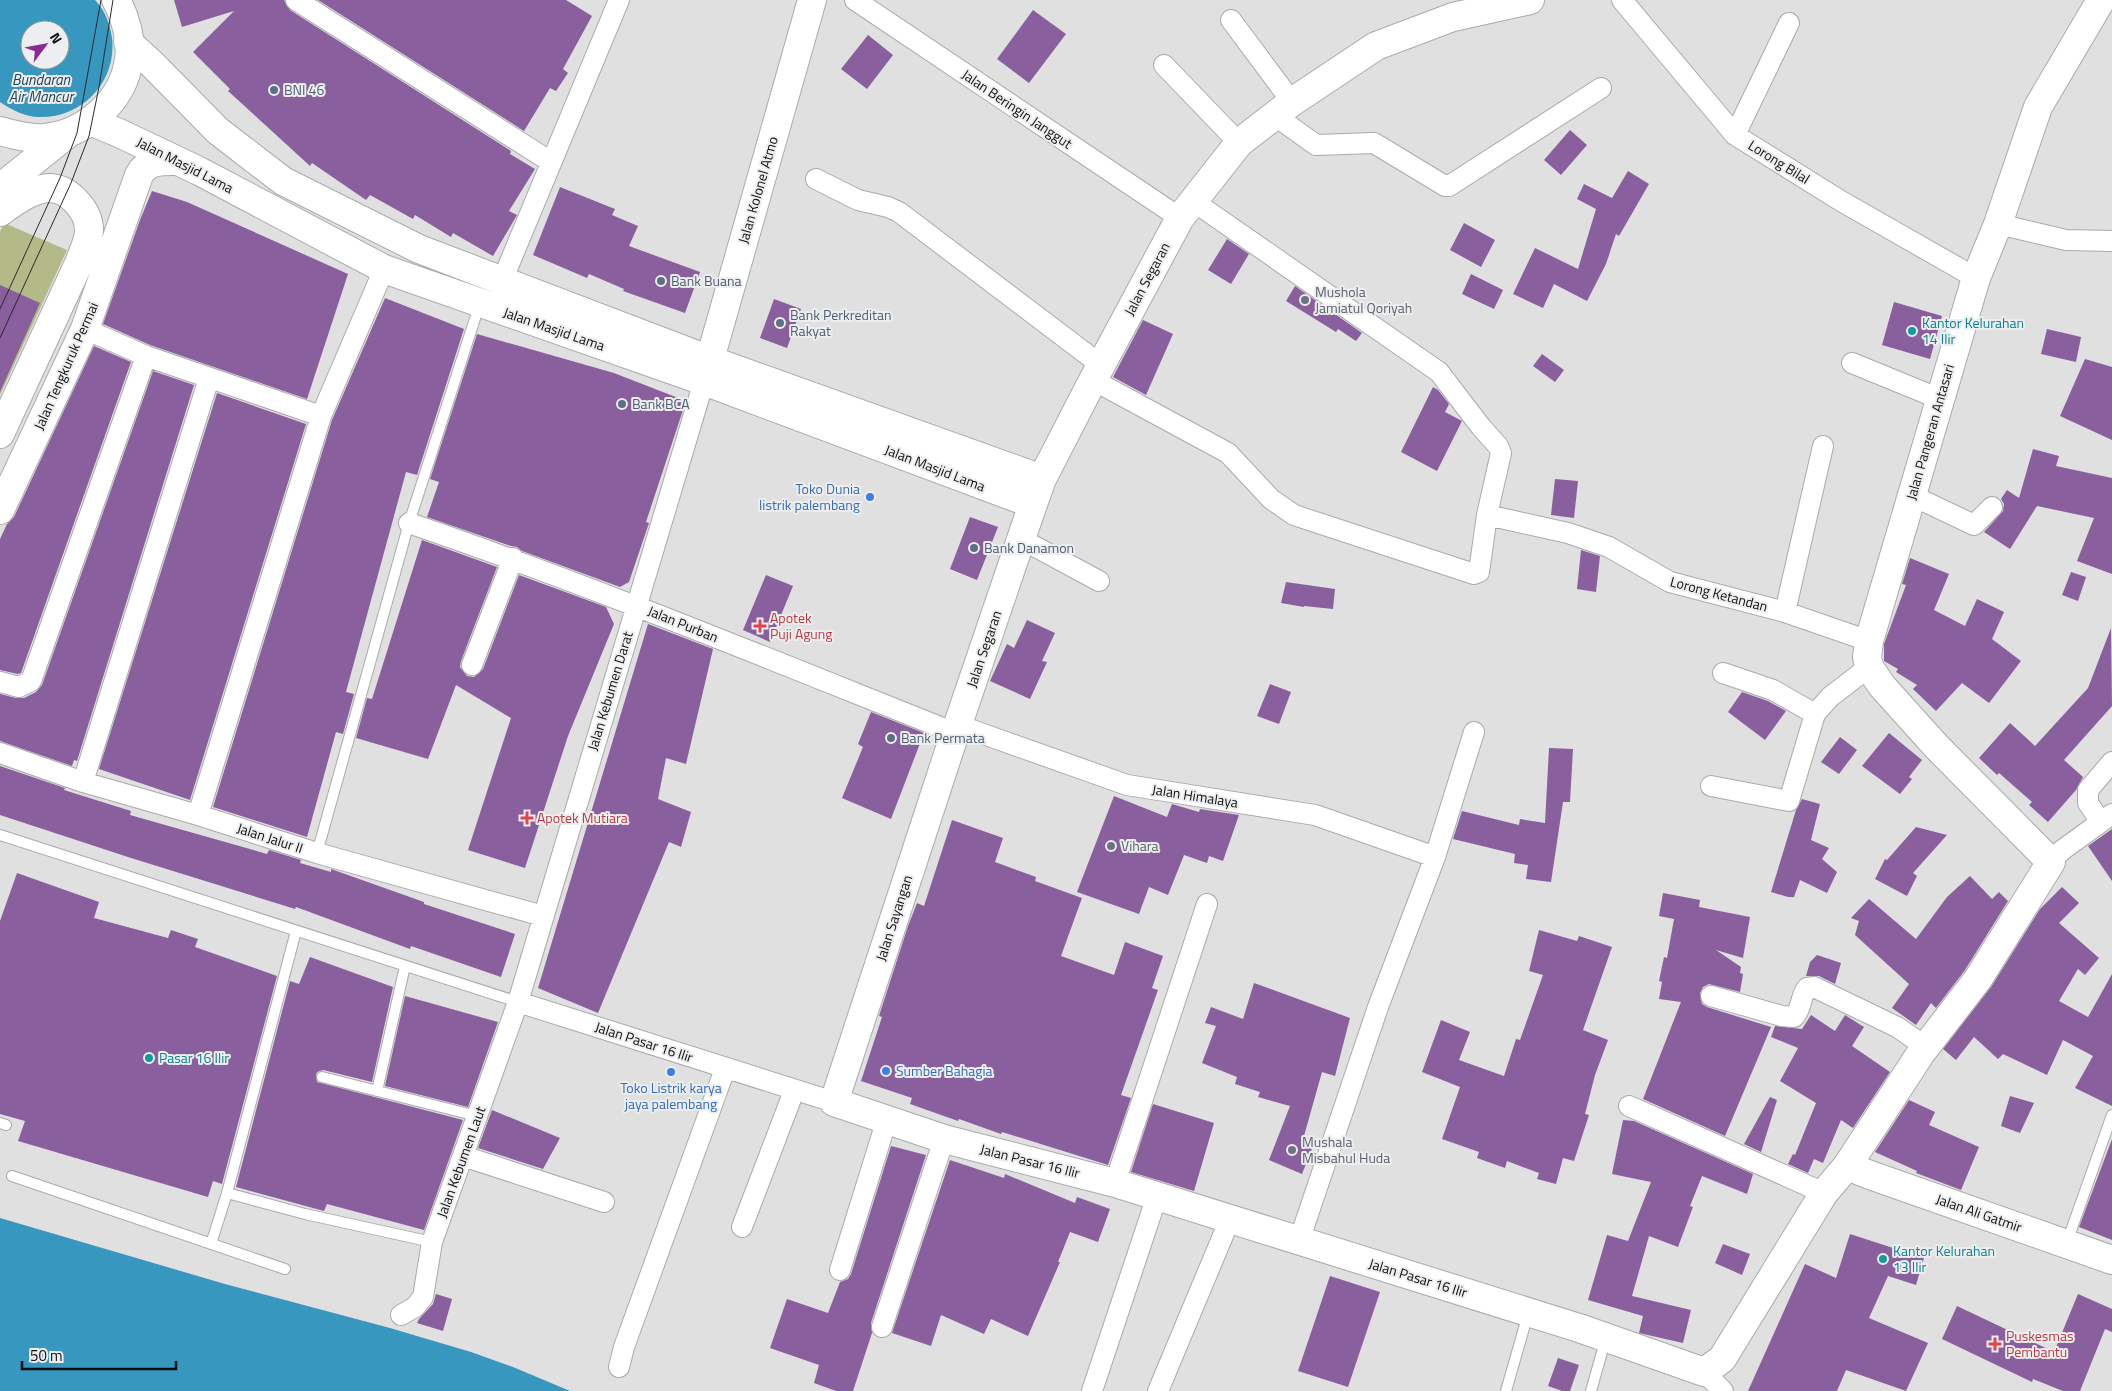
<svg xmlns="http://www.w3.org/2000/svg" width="2112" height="1391" font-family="'Titillium Web',sans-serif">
	<rect width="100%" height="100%" fill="#e0e0e1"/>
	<path fill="#b4b988" d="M 4,223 L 67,250 L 0,395 L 0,232 Z"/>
	<path fill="#3797bf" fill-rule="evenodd" d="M 0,0 L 95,0 C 105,10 110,24 112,38 C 117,81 83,118 39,117 C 25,117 12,110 0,102 ZM 30,30 L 60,30 L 60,60 L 30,60 Z
		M 0,1218 L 225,1284 L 390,1328 L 471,1352 L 513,1367 L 570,1391 L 0,1391 Z"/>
	<path fill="#8a5f9e" d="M 174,0 L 284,0 L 290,10 L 511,151 L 510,154 L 535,169 L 509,211 L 517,215 L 493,256 L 453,233 L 451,237 L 415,215 L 413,219 L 370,195 L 366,200 L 312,163 L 310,166 L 228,91 L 230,89 L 193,52 L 234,11 L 182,27 Z
		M 318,0 L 566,0 L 592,16 L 563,69 L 568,73 L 556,91 L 550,88 L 524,131 Z
		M 1033,10 L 1066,34 L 1029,83 L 997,59 Z
		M 868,35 L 893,55 L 867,89 L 841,69 Z
		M 1570,130 L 1587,145 L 1561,175 L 1544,160 Z
		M 1628,171 L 1649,184 L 1619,236 L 1616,234 L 1606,264 L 1587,301 L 1554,284 L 1543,308 L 1513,294 L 1535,248 L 1578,269 L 1596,209 L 1577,199 L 1584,184 L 1612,198 Z
		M 560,187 L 615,209 L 612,215 L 638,226 L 629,246 L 700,272 L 685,313 L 623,291 L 624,289 L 589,274 L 587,278 L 533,255 Z
		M 152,191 L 187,202 L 348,274 L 307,399 L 150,345 L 103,324 L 140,220 Z
		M 1464,223 L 1495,240 L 1481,267 L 1450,250 Z
		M 1227,239 L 1249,254 L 1231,284 L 1208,270 Z
		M 1471,274 L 1503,290 L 1494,309 L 1462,294 Z
		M 0,285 L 40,303 L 0,392 Z
		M 1295,286 L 1362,333 L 1356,341 L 1338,329 L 1336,332 L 1286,301 Z
		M 385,298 L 464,329 L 417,475 L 406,472 L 346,692 L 354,694 L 343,734 L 336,732 L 307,837 L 213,807 L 332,420 Z
		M 774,299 L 801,309 L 787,348 L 760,338 Z
		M 1894,302 L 1942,316 L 1930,359 L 1882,345 Z
		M 1143,320 L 1173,334 L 1146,395 L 1113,377 Z
		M 2047,329 L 2081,337 L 2076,362 L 2041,354 Z
		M 477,334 L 614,373 L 686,401 L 646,522 L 649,523 L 629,582 L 620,587 L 522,551 L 517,547 L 511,546 L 427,517 L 439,482 L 430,479 Z
		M 94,346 L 131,362 L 21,673 L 18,674 L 0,670 L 0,539 L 7,524 L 14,517 Z
		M 1542,354 L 1564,370 L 1555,382 L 1533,366 Z
		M 2085,359 L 2112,367 L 2112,440 L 2060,416 Z
		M 153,371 L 194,385 L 77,761 L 74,760 L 72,766 L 0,741 L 0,694 L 16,698 L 24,698 L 36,692 L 42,685 Z
		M 1433,387 L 1438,390 L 1449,404 L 1445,412 L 1462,421 L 1437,471 L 1401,452 Z
		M 217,393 L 306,424 L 190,800 L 99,769 Z
		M 2033,449 L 2059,456 L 2056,466 L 2112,478 L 2112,574 L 2077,561 L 2094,518 L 2037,506 L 2010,549 L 1984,532 L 2003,511 L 2004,504 L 2001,499 L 2007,490 L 2019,498 Z
		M 1555,479 L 1578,481 L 1574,518 L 1551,515 Z
		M 970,517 L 998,527 L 977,580 L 950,569 Z
		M 422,540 L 497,567 L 461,661 L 460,667 L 467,676 L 474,677 L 483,669 L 519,575 L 606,607 L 614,624 L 568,736 L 525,868 L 468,850 L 511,718 L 456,685 L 428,759 L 356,738 L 367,698 L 372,699 Z
		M 1581,550 L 1600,556 L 1596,592 L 1577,589 Z
		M 1910,558 L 1949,574 L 1934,610 L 1965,626 L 1977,599 L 2004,612 L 1992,639 L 2021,661 L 1989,703 L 1962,683 L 1936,711 L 1913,689 L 1917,685 L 1896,672 L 1898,669 L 1884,661 L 1884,644 L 1906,585 L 1902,584 Z
		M 2071,572 L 2086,577 L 2078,601 L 2062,595 Z
		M 766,575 L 793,586 L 770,642 L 743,630 Z
		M 1286,582 L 1335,589 L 1333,609 L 1304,606 L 1304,607 L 1281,603 Z
		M 1027,620 L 1055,633 L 1042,661 L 1047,662 L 1030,699 L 990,681 L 1007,644 L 1014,648 Z
		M 648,624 L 713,649 L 686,764 L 666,758 L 658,799 L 691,812 L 681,847 L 669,842 L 598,1013 L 538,988 Z
		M 2111,628 L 2112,706 L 2064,760 L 2083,777 L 2076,790 L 2048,822 L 2029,805 L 2032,802 L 1999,773 L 1997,775 L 1979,758 L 2010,723 L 2035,746 L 2088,688 Z
		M 1270,684 L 1291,692 L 1279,724 L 1257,716 Z
		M 1742,692 L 1768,701 L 1786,711 L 1765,740 L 1728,712 Z
		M 871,712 L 924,733 L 891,819 L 842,798 L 863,747 L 858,744 Z
		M 1889,733 L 1922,760 L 1909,777 L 1912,779 L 1900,794 L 1862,766 Z
		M 1840,737 L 1857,750 L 1839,774 L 1821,762 Z
		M 1549,748 L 1573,749 L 1570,802 L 1563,802 L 1551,882 L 1526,879 L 1528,865 L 1514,863 L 1515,854 L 1453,839 L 1462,811 L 1519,825 L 1520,819 L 1545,823 Z
		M 0,766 L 65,788 L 64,790 L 131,811 L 130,815 L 267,854 L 269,850 L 301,860 L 300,863 L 331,872 L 331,869 L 424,902 L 424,904 L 515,934 L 501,977 L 411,946 L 410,949 L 296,907 L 295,909 L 131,858 L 0,815 Z
		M 1114,796 L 1167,817 L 1172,804 L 1199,812 L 1200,809 L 1239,815 L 1223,861 L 1209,856 L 1207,863 L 1184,855 L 1168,895 L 1149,887 L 1139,914 L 1077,892 Z
		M 1802,799 L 1820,804 L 1811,840 L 1829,848 L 1822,859 L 1837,872 L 1827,893 L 1800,880 L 1794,897 L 1788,897 L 1771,892 L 1796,810 Z
		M 952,820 L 1003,838 L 995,862 L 1036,877 L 1035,881 L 1082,898 L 1061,956 L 1114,975 L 1125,942 L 1163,956 L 1152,988 L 1158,990 L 1121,1095 L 1131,1098 L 1108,1165 L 1002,1132 L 1001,1134 L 959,1119 L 958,1121 L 910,1104 L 912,1098 L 861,1081 L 882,1017 L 879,1016 L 908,926 L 917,903 L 924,906 Z
		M 1916,827 L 1947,835 L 1913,873 L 1917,876 L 1907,896 L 1875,879 L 1885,859 L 1887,860 Z
		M 2112,829 L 2112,881 L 2088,846 Z
		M 17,873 L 99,902 L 94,918 L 168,938 L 171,930 L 198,939 L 195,947 L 277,976 L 222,1184 L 213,1181 L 208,1197 L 18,1141 L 25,1121 L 0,1114 L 0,921 Z
		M 1970,876 L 1992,899 L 1999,892 L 2008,901 L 1965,970 L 1936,1008 L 1931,1003 L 1916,1025 L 1892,1008 L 1909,984 L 1855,935 L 1859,921 L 1851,918 L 1869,899 L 1916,939 L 1947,897 Z
		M 2062,887 L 2079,903 L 2059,923 L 2099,958 L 2085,975 L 2078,969 L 2059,1001 L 2088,1017 L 2112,974 L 2112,1106 L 2075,1088 L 2093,1056 L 2063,1040 L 2047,1075 L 2003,1054 L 1998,1059 L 1974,1037 L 1956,1060 L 1943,1049 L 1991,987 L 2040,909 Z
		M 1663,893 L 1700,900 L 1699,907 L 1750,917 L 1743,958 L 1716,950 L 1741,967 L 1740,973 L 1743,974 L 1740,992 L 1709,984 L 1703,987 L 1700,993 L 1702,1004 L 1707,1007 L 1771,1027 L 1725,1136 L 1643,1099 L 1681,1002 L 1659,999 L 1662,982 L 1659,981 L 1664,957 L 1667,958 L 1674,919 L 1659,916 Z
		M 1539,930 L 1577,941 L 1579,936 L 1612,947 L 1583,1030 L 1608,1040 L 1595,1075 L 1585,1114 L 1589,1115 L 1574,1161 L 1563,1158 L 1556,1184 L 1537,1179 L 1539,1173 L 1507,1161 L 1505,1168 L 1477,1158 L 1479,1152 L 1442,1139 L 1460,1087 L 1422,1072 L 1441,1020 L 1470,1032 L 1459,1060 L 1504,1076 L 1516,1039 L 1520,1040 L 1543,975 L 1529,971 Z
		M 1817,955 L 1841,963 L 1835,984 L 1819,976 L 1806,976 L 1810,962 Z
		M 310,957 L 393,987 L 372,1082 L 323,1070 L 317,1072 L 316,1075 L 317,1082 L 463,1120 L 424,1230 L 327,1204 L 324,1211 L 236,1187 L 290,981 L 299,984 Z
		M 1254,983 L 1350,1018 L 1335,1076 L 1322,1072 L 1304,1136 L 1315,1141 L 1302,1174 L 1269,1160 L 1290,1106 L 1258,1097 L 1260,1092 L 1235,1084 L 1237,1077 L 1202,1063 L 1216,1026 L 1205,1023 L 1211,1007 L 1243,1019 Z
		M 405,996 L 498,1022 L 468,1107 L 385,1086 Z
		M 1811,1015 L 1835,1031 L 1845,1015 L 1864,1027 L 1852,1046 L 1890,1072 L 1853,1128 L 1841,1120 L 1823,1163 L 1814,1159 L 1808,1173 L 1788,1164 L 1793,1154 L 1795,1155 L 1816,1103 L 1780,1081 L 1798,1048 L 1771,1037 L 1775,1026 L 1802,1029 Z
		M 2010,1096 L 2034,1103 L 2020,1133 L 2001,1126 Z
		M 1770,1097 L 1777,1100 L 1761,1152 L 1744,1144 Z
		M 1909,1100 L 1935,1112 L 1929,1125 L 1979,1147 L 1961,1190 L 1916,1173 L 1917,1171 L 1875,1152 Z
		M 1153,1104 L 1214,1123 L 1194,1191 L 1131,1172 Z
		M 492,1110 L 560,1138 L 543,1169 L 478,1148 Z
		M 1623,1120 L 1634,1121 L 1753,1174 L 1747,1194 L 1702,1176 L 1690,1206 L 1693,1207 L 1678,1247 L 1649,1236 L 1632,1296 L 1691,1310 L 1683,1343 L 1639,1333 L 1643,1316 L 1588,1300 L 1607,1235 L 1628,1241 L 1651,1182 L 1612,1174 Z
		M 2112,1139 L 2112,1240 L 2079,1227 Z
		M 891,1146 L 926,1155 L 871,1323 L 872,1333 L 853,1391 L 836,1391 L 814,1383 L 819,1365 L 770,1348 L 787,1299 L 828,1313 L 840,1282 L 848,1279 L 851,1274 Z
		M 950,1160 L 1004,1178 L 1005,1174 L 1075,1203 L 1077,1197 L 1110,1209 L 1098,1242 L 1070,1232 L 1058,1262 L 1060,1262 L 1028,1336 L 991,1319 L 984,1334 L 941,1315 L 931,1346 L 892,1333 Z
		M 1850,1234 L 1924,1258 L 1916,1285 L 1888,1276 L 1869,1318 L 1928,1343 L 1906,1391 L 1846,1370 L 1837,1391 L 1748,1391 L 1805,1264 L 1836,1278 Z
		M 1723,1244 L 1750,1254 L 1742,1275 L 1715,1263 Z
		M 1330,1276 L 1380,1292 L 1348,1387 L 1298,1371 Z
		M 436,1294 L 452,1299 L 443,1331 L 417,1323 L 419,1319 L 433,1304 Z
		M 2078,1294 L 2112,1309 L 2112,1332 L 2105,1329 L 2080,1391 L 2063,1391 L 2033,1379 L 2032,1382 L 1942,1339 L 1957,1306 L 2054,1352 Z
		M 1558,1358 L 1579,1365 L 1570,1391 L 1562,1391 L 1548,1386 Z"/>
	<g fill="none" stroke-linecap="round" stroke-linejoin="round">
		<defs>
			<path id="lane" d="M 0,835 L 518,1002
				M 317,853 L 409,523 L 480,303
				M 322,1077 L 477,1116
				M 377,1091 L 405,966
				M 0,1123 L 6,1125
				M 12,1176 L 285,1269
				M 227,1193 L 305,1214 L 432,1242
				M 2067,1242 L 2112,1115
				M 211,1244 L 227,1193 L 296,931
				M 1506,1391 L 1528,1314
				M 1591,1391 L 1606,1338"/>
			<path id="street" d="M 296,0 L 551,162
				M 855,0 L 1180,218
				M 1622,0 L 1735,135 L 1841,201 L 1976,278
				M 1231,20 L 1292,102
				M 1164,65 L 1239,143
				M 1274,115 L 1316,145 L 1374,143 L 1445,186 L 1449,186 L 1601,88
				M 1735,135 L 1789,23
				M 816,179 L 858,200 L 888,207 L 899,212 L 1101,365
				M 1998,224 L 2066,240 L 2112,241
				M 502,281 L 619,0
				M 85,329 L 146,356 L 321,416
				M 1852,363 L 1940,399
				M 1093,380 L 1228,453 L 1271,499 L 1294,515 L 1474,574 L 1479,572 L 1487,515 L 1501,453 L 1498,446 L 1481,427 L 1439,372 L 1193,201
				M 1911,495 L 1974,525 L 1992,507
				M 1487,515 L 1568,533 L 1609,547 L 1670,582 L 1785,612 L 1869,641
				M 409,523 C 593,586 774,661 955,733
				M 1021,539 L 1099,581
				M 1785,612 L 1823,446
				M 472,665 L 513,558
				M 1723,673 L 1773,690 L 1815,714
				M 0,682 L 19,687 L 31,681 L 146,356
				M 958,725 L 1127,785 L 1315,815 L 1435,857
				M 0,753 L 83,782 L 198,815 L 317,853 L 543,916
				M 83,782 L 209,378
				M 1711,786 L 1789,801 L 1815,714 L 1830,697 L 1869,667
				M 198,815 L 321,416 L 384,269
				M 2100,821 L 2088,803 L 2088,790 L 2112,762
				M 2051,862 L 2061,851 L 2112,814
				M 1711,996 L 1782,1016 L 1794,1017 C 1802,1009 1800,997 1807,988 L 1814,987 L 1897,1027 L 1926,1047
				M 518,1002 L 834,1102
				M 1629,1106 L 1824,1193
				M 463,1156 L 604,1202
				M 1115,1183 L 1207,904
				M 742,1227 L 794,1091
				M 1299,1241 L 1378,1007 L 1435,857 L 1474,732
				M 840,1270 L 887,1119
				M 401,1315 L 415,1307 L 423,1297 L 432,1242 L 518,1002 L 704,381
				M 882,1327 L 944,1139
				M 619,1367 L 624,1347 L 725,1069
				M 1704,1372 L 1723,1391
				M 1092,1391 L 1157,1196
				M 1158,1391 L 1230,1219"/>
			<path id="secondary" d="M 1530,0 L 1453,17 L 1376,46 L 1292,102 L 1239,143 L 1180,218 L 1093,380 L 1042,479 L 1033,504 L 955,733 L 834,1102 L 944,1139 L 1115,1183 L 1579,1328 L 1704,1372 L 1722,1359 L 1824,1193 L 1847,1166 L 1921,1053 L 1978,979 L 2051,862 L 1936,746 L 1882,686 L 1869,667 L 1867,657 L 1869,641 L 1976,278 L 1998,224 L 2038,107 L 2101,0
				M 128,42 L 153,65 L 218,131 L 283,181 L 419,249 L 710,360 L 1042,479
				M 90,121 L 119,133 L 199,171 L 384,269 L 704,381 L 1033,504
				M 0,212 C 14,202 31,189 49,188 C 69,188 89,211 89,230 C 89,241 83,252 79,263 L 0,434
				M 705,377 L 812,0
				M 0,510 L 85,329 L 139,175 C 147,160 162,161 176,161
				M 1847,1166 L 1870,1175 L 2112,1260"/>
			<path id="highway" d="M 0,131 C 15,135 29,139 45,138 C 86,134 124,100 129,59 C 132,40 125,16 116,0
				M 0,188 L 66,135"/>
		</defs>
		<use href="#lane" stroke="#a9aaab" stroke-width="12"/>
		<use href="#street" stroke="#a9aaab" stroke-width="22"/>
		<use href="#secondary" stroke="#a9aaab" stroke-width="30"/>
		<use href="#highway" stroke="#a9aaab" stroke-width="30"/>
		<use href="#lane" stroke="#fff" stroke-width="10"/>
		<use href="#street" stroke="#fff" stroke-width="20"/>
		<use href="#secondary" stroke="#fff" stroke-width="28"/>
		<use href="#highway" stroke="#fff" stroke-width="28"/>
		<path stroke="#2a2a2b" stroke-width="1" d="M 0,309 L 60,178 L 77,133 L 101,0
			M 0,338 L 71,183 L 89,136 L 99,87 L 113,0"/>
	</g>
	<g fill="#5c6f8a" stroke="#edeeef" stroke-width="2">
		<circle cx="274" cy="90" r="5"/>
		<circle cx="661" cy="281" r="5"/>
		<circle cx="780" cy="323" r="5"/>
		<circle cx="622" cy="404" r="5"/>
		<circle cx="974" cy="548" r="5"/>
		<circle cx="891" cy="738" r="5"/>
	</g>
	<g fill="#6b7280" stroke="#edeeef" stroke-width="2">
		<circle cx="1305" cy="300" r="5"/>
		<circle cx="1111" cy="846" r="5"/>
		<circle cx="1292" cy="1150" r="5"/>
	</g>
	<g fill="#0f9aa8" stroke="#edeeef" stroke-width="2">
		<circle cx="1912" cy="331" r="5"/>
		<circle cx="149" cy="1058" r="5"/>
		<circle cx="1883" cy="1259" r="5"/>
	</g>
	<g fill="#3f7fe0" stroke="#edeeef" stroke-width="2">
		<circle cx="870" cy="497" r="5"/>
		<circle cx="886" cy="1071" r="5"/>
		<circle cx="671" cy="1072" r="5"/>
	</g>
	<g fill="#e0444e" stroke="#edeeef" stroke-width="2">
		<path d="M757.5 618.5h5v5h5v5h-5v5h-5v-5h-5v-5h5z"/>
		<path d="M524.5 810.5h5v5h5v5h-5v5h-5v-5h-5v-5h5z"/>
		<path d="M1992.5 1336.5h5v5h5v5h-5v5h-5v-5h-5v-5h5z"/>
	</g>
	<g text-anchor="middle" stroke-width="4" stroke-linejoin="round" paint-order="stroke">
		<g font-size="14" fill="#4e5e75" stroke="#edeeef" text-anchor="start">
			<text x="284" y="95">BNI 46</text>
			<text x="671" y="286">Bank Buana</text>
			<text x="790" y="320">Bank Perkreditan<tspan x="790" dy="16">Rakyat</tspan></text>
			<text x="632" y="409">Bank BCA</text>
			<text x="984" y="553">Bank Danamon</text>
			<text x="901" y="743">Bank Permata</text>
		</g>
		<g font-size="14" fill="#0f0f10" stroke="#edeeef">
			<text transform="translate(1017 109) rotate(34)" y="5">Jalan Beringin Janggut</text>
			<text transform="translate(1779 162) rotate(32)" y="5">Lorong Bilal</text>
			<text transform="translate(185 165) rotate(27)" y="5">Jalan Masjid Lama</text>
			<text transform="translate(758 190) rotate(-74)" y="5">Jalan Kolonel Atmo</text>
			<text transform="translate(1147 279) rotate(-62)" y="5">Jalan Segaran</text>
			<text transform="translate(554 329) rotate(19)" y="5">Jalan Masjid Lama</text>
			<text transform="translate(66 366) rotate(-66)" y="5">Jalan Tengkuruk Permai</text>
			<text transform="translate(1930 432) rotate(-74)" y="5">Jalan Pangeran Antasari</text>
			<text transform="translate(935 468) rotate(21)" y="5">Jalan Masjid Lama</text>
			<text transform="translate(1719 594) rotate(15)" y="5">Lorong Ketandan</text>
			<text transform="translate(683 624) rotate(22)" y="5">Jalan Purban</text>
			<text transform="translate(984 649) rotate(-71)" y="5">Jalan Segaran</text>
			<text transform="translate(610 691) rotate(-73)" y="5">Jalan Kebumen Darat</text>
			<text transform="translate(1195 796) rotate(9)" y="5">Jalan Himalaya</text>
			<text transform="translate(270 838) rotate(18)" y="5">Jalan Jalur II</text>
			<text transform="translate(894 918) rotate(-72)" y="5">Jalan Sayangan</text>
			<text transform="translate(644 1042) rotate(18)" y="5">Jalan Pasar 16 Ilir</text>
			<text transform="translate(1030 1161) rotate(14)" y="5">Jalan Pasar 16 Ilir</text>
			<text transform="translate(461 1162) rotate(-70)" y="5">Jalan Kebumen Laut</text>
			<text transform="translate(1979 1213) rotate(19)" y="5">Jalan Ali Gatmir</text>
			<text transform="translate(1418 1278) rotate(17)" y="5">Jalan Pasar 16 Ilir</text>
		</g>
		<g font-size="14" fill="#5b616d" stroke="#edeeef" text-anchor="start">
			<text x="1315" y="297">Mushola<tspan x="1315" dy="16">Jamiatul Qoriyah</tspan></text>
			<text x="1121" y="851">Vihara</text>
			<text x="1302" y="1147">Mushala<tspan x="1302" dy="16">Misbahul Huda</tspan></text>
		</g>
		<g font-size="14" fill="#0d838f" stroke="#edeeef" text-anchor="start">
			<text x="1922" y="328">Kantor Kelurahan<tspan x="1922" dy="16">14 Ilir</tspan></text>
			<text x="159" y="1063">Pasar 16 Ilir</text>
			<text x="1893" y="1256">Kantor Kelurahan<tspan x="1893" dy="16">13 Ilir</tspan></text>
		</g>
		<g font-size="14" fill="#366cbe" stroke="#edeeef" text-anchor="end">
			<text x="860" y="494">Toko Dunia<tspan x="860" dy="16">listrik palembang</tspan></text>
			<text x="896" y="1076" text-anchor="start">Sumber Bahagia</text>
			<text x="671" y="1093" text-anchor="middle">Toko Listrik karya<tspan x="671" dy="16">jaya palembang</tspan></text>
		</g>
		<g font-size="14" fill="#be3a42" stroke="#edeeef" text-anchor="start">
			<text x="770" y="623">Apotek<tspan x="770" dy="16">Puji Agung</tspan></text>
			<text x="537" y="823">Apotek Mutiara</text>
			<text x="2006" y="1341">Puskesmas<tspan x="2006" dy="16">Pembantu</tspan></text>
		</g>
		<g font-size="15" font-style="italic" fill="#1b4355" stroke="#edeeef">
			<text x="41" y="85">Bundaran<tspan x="41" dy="17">Air Mancur</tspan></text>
		</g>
	</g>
	<g transform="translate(45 45) rotate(58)"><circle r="24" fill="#edeeef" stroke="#949596"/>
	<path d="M0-4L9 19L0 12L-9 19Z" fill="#8a2a94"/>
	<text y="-8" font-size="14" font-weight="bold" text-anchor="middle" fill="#0f0f10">N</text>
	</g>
	<path d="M22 1361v8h154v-8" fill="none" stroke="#0f0f10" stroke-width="2.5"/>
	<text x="30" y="1361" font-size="15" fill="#0f0f10" stroke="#edeeef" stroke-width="4" paint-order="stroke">50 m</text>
</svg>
